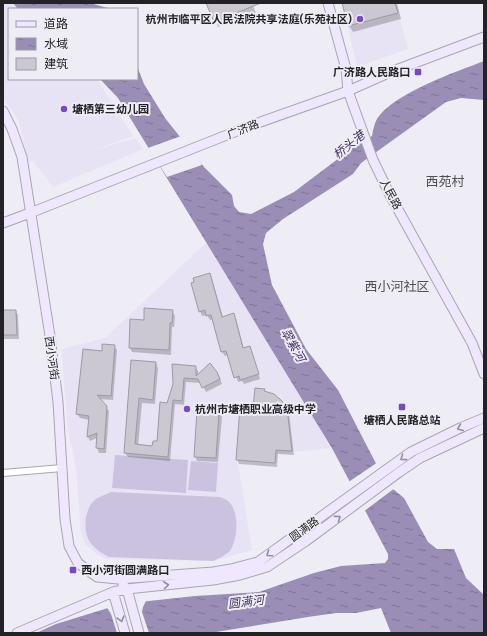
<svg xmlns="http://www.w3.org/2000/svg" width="487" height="636" font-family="Figtree,'Noto Sans SC',sans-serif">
	<defs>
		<pattern id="water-ripples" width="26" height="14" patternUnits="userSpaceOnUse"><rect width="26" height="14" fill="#9a8eb6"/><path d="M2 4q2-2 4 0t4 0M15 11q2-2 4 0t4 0" fill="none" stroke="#7d7494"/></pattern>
	</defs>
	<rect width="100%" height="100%" fill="#eeecf5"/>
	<path fill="#e8e3f4" d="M 3,3 L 16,3 L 20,9 L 9,9 L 9,79 L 97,79 L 133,136 L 94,150 L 136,138 L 143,149 L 53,187 L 33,161 L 28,161 L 19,121 L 3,98 Z
		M 398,13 L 408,49 L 357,67 L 348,26 Z
		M 207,242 L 292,379 L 330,448 L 237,458 L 252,550 L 213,561 L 106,559 L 95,553 L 86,545 L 81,533 L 76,471 L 72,445 L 69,439 L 61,349 L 105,338 Z"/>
	<path fill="#cbc2e0" d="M 115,455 L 188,460 L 186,493 L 112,488 Z
		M 191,461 L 218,463 L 216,492 L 188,490 Z
		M 111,492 L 220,497 C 222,498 226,499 228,501 C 240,511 238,541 229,552 C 224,556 218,559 213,561 L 109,557 C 91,548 83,538 86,517 C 87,513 89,506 92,503 C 96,497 105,495 111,492 Z"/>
	<path fill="url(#water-ripples)" d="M 13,3 L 90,3 L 111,9 L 18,9 Z
		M 484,61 L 484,100 L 461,98 L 446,102 L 361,163 L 353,174 L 283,219 L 266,233 L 263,244 L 272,285 L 306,349 L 338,390 L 384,479 L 393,489 L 404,498 L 428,542 L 437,549 L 454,549 L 466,578 L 484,595 L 484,633 L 391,633 L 381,608 L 356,613 L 336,613 L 308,617 L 210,633 L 36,633 L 56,624 L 121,604 L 195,596 L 259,592 L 314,573 L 341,566 L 385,563 L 388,559 L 388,554 L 333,450 L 118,98 L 100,79 L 137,79 L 137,66 L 144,84 L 165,118 L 204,167 L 232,195 L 234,206 L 239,212 L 251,214 L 294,192 L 355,146 L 372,136 C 373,131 374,125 376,121 C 389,95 458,71 484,61 Z"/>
	<path fill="#eeecf5" d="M 181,136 L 195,153 L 202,165 L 167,177 L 148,148 Z
		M 378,462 L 386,478 L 395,488 L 363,512 L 347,483 Z
		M 147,599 L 143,607 L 142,612 L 149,633 L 117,633 L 111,614 L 106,606 Z"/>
	<path fill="#0003" d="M 207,3 L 252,3 L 256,13 L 218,27 Z
		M 343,3 L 397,3 L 401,19 L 353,32 L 349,26 Z
		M 210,274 L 212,279 L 223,317 L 233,315 L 236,319 L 244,349 L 250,347 L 252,352 L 260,379 L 244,384 L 242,381 L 238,382 L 228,355 L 225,356 L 222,352 L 213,319 L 210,320 L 207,315 L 202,316 L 200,311 Z
		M 3,311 L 15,311 L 18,315 L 19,339 L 3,339 Z
		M 172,311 L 175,316 L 174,327 L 172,327 L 171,355 L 132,352 L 130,348 Z
		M 114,346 L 117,350 L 113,400 L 99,399 L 109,411 L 106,453 L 99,453 L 97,448 L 97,438 L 90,441 L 88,437 L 90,420 L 80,418 L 77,414 L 103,352 Z
		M 132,361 L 156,363 L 158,368 L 155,404 L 142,403 L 138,446 L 153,447 L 158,442 L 174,384 L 195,367 L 198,371 L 198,375 L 217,372 L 220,378 L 222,384 L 206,392 L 201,383 L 186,382 L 184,405 L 175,404 L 170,461 L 128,457 L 125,453 Z
		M 264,390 L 286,408 L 289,413 L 294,455 L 278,454 L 277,467 L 239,464 L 237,459 L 254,408 Z
		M 219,413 L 222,417 L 218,462 L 197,461 L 195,456 Z"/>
	<path fill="#cbc8d2" stroke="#9d9aa3" d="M 206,3 L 261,3 L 214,22 Z
		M 342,3 L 395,3 L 398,13 L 348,26 Z
		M 210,273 L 222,317 L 234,313 L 243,348 L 250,346 L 259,374 L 240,380 L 239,376 L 234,378 L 226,351 L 221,352 L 211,315 L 206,316 L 205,310 L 199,312 L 191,283 L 194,282 L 193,278 Z
		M 144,308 L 173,310 L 172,323 L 170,323 L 169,350 L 129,348 L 130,319 L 144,320 Z
		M 3,310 L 16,310 L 17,335 L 3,335 Z
		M 102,344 L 115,345 L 111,396 L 97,395 L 107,406 L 104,449 L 96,448 L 97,433 L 87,437 L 89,416 L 76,414 L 83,349 L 102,351 Z
		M 131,360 L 156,362 L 153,400 L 139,398 L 135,444 L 152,446 L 153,441 L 157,441 L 160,402 L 167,403 L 173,384 L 172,364 L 196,366 L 196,376 L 210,363 L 217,372 L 220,379 L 202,388 L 198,379 L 184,378 L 182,401 L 173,400 L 168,457 L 124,453 Z
		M 255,388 L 265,389 L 264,391 L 274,394 L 281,400 L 287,408 L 292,451 L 276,450 L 275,463 L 236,460 L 240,406 L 253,407 Z
		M 197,410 L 219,412 L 216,458 L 194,457 Z"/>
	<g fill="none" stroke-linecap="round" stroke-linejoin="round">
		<defs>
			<path id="street" d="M 3,473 L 62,468"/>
			<path id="secondary" d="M 328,3 L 346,69 L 348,91 L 373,160 L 390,195 L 472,343 L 484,374
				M 3,111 L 12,129 L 22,157 L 50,336 L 58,402 L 65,519 L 69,546 L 78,563 L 97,577 L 118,579 L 213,572 L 231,569 L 258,562 L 411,452 L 460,428 L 484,418
				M 3,223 L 30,213 L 252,125 L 348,91 L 393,71 L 484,37
				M 123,585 L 127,589 L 139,633
				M 113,592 L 125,633
				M 17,633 L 113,592 L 127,589 L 213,580 L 240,575 L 267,567 L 306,541 L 398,473 L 420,458 L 484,428"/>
		</defs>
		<use href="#street" stroke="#a9a6af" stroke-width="8"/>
		<use href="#secondary" stroke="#a9a6af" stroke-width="11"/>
		<use href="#street" stroke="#fff" stroke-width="6"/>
		<use href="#secondary" stroke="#eee7fe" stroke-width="9"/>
	</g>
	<defs><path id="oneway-chevron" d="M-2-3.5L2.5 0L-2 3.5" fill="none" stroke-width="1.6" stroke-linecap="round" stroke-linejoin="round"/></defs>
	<g stroke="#938e9d">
		<use href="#oneway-chevron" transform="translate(460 428) rotate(157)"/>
		<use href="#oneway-chevron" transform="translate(403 458) rotate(144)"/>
		<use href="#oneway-chevron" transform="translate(338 518) rotate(-36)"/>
		<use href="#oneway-chevron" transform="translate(269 554) rotate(145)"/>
		<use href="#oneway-chevron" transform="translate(166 585) rotate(-7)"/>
		<use href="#oneway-chevron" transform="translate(121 619) rotate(74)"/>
	</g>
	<g fill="#7949c1" stroke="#eeecf5" stroke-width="1.5">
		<circle cx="360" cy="19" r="4"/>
		<rect x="414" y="68" width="8" height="8" rx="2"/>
		<circle cx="64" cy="109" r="4"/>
		<rect x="398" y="403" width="8" height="8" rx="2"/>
		<circle cx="187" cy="409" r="4"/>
		<rect x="69" y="566" width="8" height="8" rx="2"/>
	</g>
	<g text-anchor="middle" stroke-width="4" stroke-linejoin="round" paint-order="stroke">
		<g font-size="11" font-weight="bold" fill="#232226" stroke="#eeecf5" text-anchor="start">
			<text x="352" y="23" text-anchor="end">杭州市临平区人民法院共享法庭(乐苑社区)</text>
			<text x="410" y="76" text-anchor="end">广济路人民路口</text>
			<text x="72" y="113">塘栖第三幼儿园</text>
			<text x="195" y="413">杭州市塘栖职业高级中学</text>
			<text x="402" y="424" text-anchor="middle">塘栖人民路总站</text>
			<text x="81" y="574">西小河街圆满路口</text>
		</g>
		<g font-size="11" fill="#232226" stroke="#eeecf5">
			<text transform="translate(243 129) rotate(-21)" y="4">广济路</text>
			<text transform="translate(391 194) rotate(62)" y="4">人民路</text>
			<text transform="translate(52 358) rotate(82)" y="4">西小河街</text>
			<text transform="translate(304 529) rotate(-36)" y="4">圆满路</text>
		</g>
		<g font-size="12" font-style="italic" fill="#433065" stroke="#eeecf5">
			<text transform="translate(349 145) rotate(-39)" y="4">桥头港</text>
			<text transform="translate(293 345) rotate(61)" y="4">翠紫河</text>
			<text transform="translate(246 602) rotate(-7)" y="4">圆满河</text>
		</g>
		<g font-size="13" fill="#504e56" stroke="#eeecf5">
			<text x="445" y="186">西苑村</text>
			<text x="397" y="291">西小河社区</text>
		</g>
	</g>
	<rect width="487" height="636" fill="none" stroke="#232226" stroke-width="8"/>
	<rect x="8" y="8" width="130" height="72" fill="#eeecf5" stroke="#9d9ba2"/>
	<rect x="16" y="21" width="20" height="6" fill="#eee7fe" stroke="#9d9ba2"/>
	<text x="44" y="28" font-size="12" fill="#232226">道路</text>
	<rect x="16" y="38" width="20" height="12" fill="url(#water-ripples)" stroke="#9d9ba2"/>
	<text x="44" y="48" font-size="12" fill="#232226">水域</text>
	<rect x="16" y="58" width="20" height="12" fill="#cbc8d2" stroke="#9d9ba2"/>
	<text x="44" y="68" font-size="12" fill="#232226">建筑</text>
</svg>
